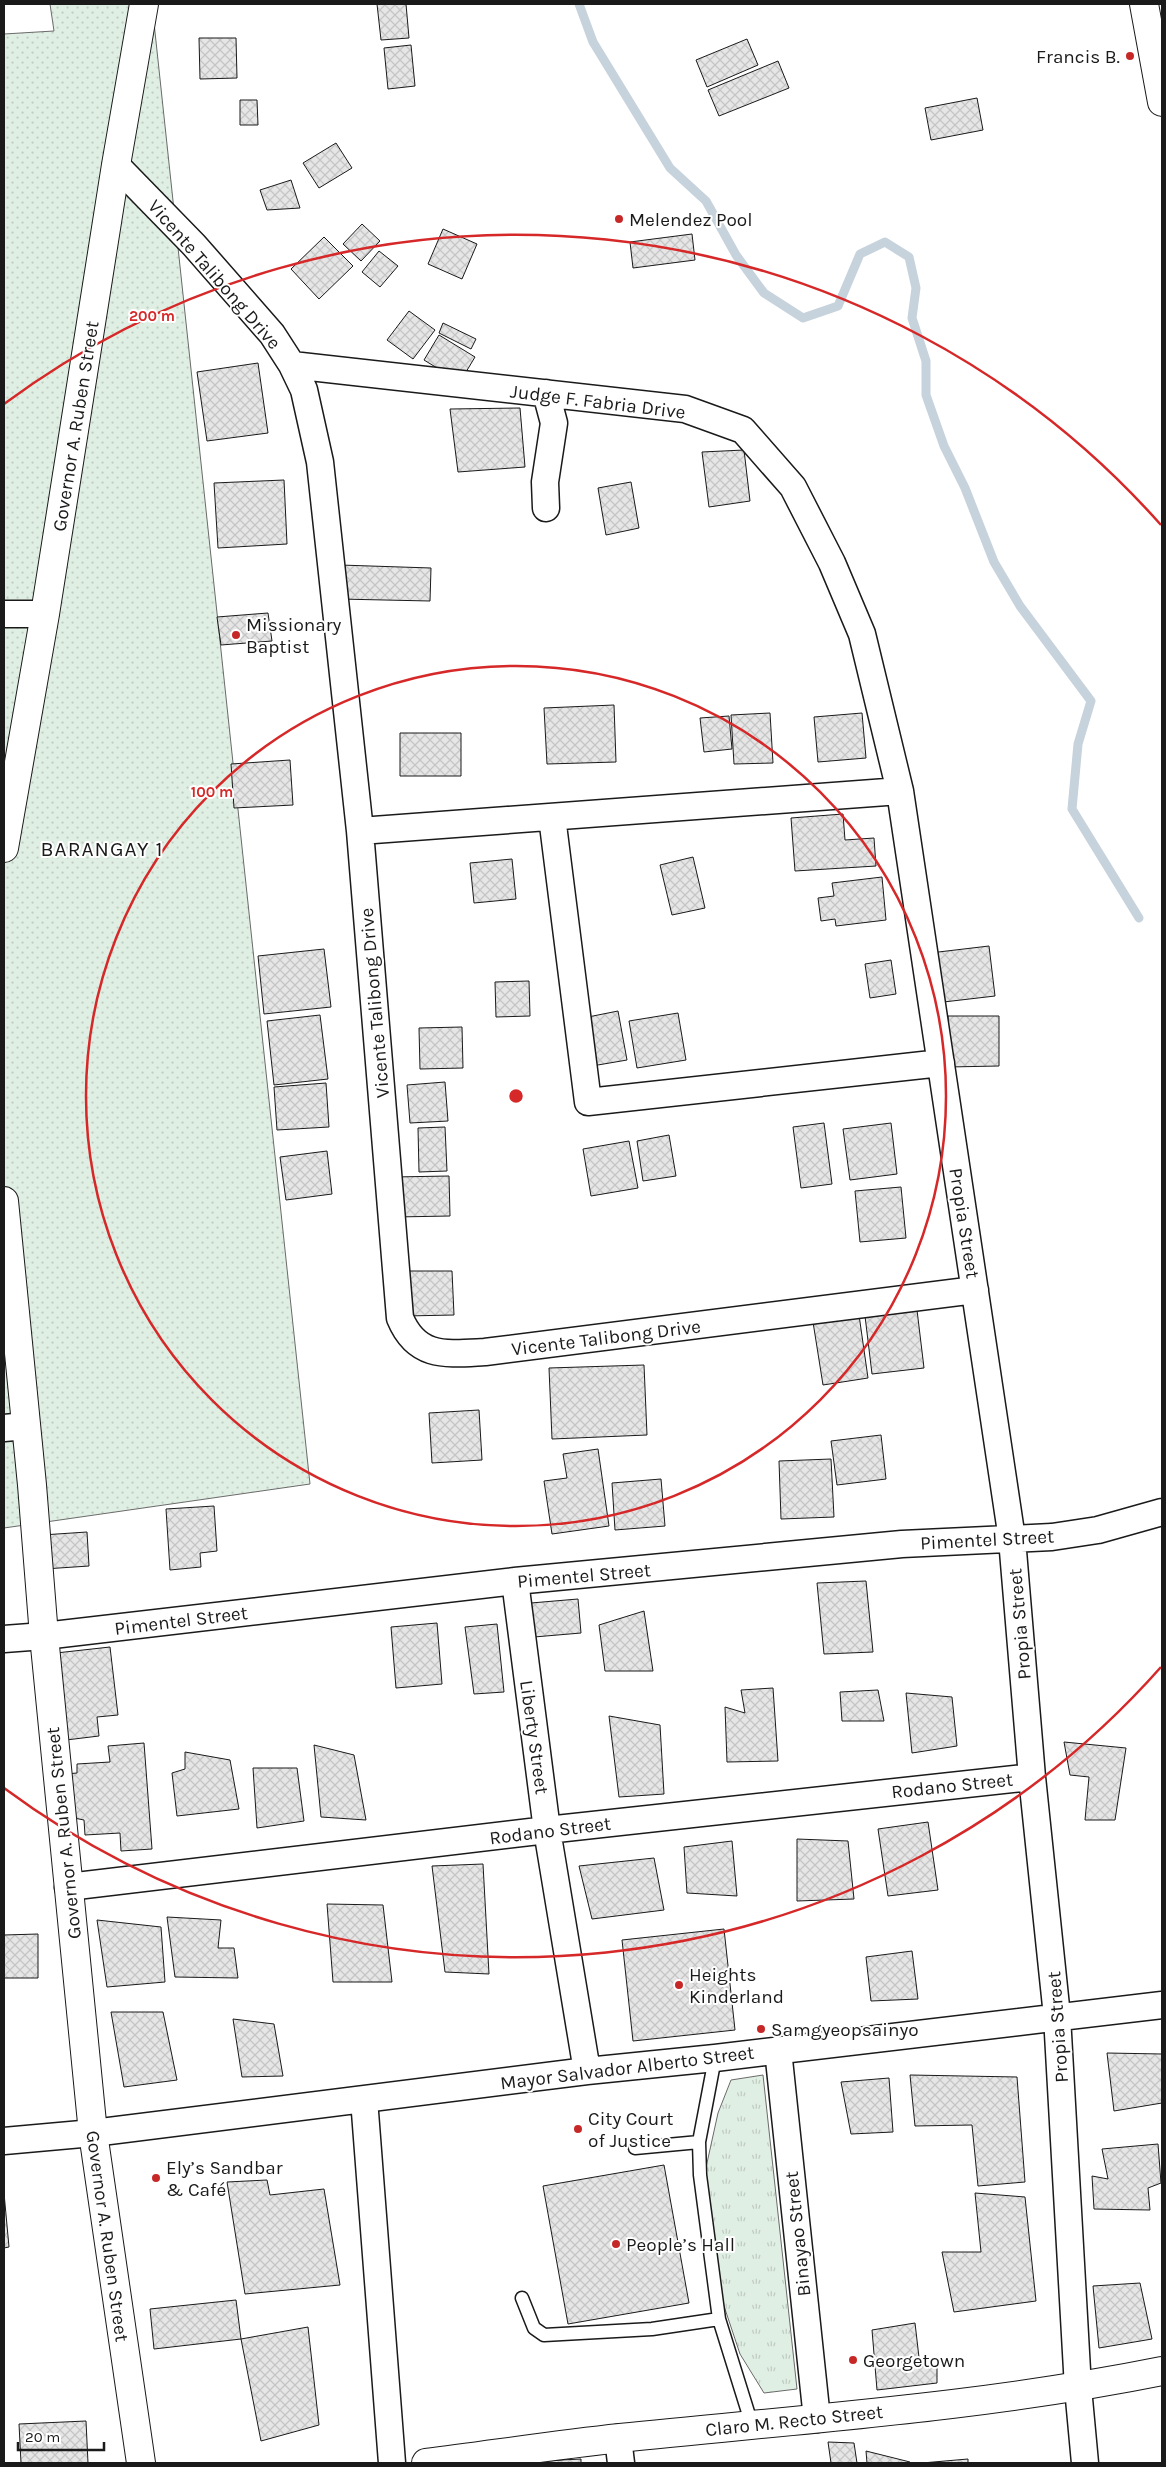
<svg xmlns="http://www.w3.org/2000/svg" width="1166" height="2467" font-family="Karla,sans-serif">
	<defs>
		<pattern id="grass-dots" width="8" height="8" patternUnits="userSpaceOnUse" patternTransform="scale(1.25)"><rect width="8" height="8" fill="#e0efe3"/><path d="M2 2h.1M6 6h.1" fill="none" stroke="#c0ccc2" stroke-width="1.8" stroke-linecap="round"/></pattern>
		<pattern id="park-tufts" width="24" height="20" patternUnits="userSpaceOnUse" patternTransform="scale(1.25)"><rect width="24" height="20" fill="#e0efe3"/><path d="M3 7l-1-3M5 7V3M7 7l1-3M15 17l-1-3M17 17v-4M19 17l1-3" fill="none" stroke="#c0ccc2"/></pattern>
		<pattern id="building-cross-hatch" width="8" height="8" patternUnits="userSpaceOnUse" patternTransform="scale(1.25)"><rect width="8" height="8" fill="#e6e6e6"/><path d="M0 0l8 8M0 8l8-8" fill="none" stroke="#c5c5c5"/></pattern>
	</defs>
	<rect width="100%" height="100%" fill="#fff"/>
	<path fill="url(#grass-dots)" stroke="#6a6a6a" d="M 50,4 L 152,4 L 310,1484 L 4,1528 L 4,34 L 54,31 Z"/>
	<path fill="url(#park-tufts)" stroke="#6a6a6a" d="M 763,2075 L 797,2389 L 764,2393 L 740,2354 L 722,2300 L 705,2172 L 718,2113 L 731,2080 Z"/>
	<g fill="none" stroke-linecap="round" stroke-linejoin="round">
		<path stroke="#c6d2dc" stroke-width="9" d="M 579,4 L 593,42 L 670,168 L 706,201 L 736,255 L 764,293 L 803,318 L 838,306 L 860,254 L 885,242 L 909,257 L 916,288 L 912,318 L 926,361 L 926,395 L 944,446 L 965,488 L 994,562 L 1020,606 L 1091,701 L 1078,744 L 1072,809 L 1139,918"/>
	</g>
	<path fill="url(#building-cross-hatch)" stroke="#1a1a1a" d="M 377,4 L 406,4 L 409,38 L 381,40 Z
		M 199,38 L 236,38 L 237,78 L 200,79 Z
		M 747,39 L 758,65 L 707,87 L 696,60 Z
		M 411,45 L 415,86 L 388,89 L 384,48 Z
		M 778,61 L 789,88 L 719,116 L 708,90 Z
		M 977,98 L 983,130 L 931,140 L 925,108 Z
		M 240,100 L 257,100 L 258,125 L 240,125 Z
		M 336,143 L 352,168 L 319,188 L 303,163 Z
		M 291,180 L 300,208 L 267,210 L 260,190 Z
		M 362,224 L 380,241 L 361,261 L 343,244 Z
		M 443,229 L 477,244 L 462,279 L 428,264 Z
		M 692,234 L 695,260 L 633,268 L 630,242 Z
		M 324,237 L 353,266 L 319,299 L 291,269 Z
		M 379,251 L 398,266 L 380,287 L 362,272 Z
		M 409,311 L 435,330 L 413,359 L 387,340 Z
		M 443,323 L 476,339 L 471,349 L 439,333 Z
		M 439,335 L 475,357 L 460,382 L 424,360 Z
		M 258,363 L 268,433 L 207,441 L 197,372 Z
		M 520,408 L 525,467 L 458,472 L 450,409 Z
		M 744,450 L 750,501 L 709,507 L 702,452 Z
		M 284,480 L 287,544 L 218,548 L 214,483 Z
		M 631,482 L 639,528 L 606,535 L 598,488 Z
		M 340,565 L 431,568 L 430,601 L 339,599 Z
		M 268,613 L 272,641 L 221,645 L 217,617 Z
		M 614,705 L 616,762 L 547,764 L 544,708 Z
		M 770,713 L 773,763 L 734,764 L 731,715 Z
		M 862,713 L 866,758 L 818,762 L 814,717 Z
		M 729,716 L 732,749 L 704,752 L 700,718 Z
		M 400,733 L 461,733 L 461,776 L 400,776 Z
		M 290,760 L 293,805 L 234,808 L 231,764 Z
		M 843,814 L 845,840 L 874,838 L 876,866 L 795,871 L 791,818 Z
		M 693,857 L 705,908 L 672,915 L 660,865 Z
		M 512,859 L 516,899 L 474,903 L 470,863 Z
		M 882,877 L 886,920 L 836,926 L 835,919 L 821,921 L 818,898 L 834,896 L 832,883 Z
		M 989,946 L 995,996 L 935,1003 L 930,953 Z
		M 324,949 L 331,1007 L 264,1014 L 258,956 Z
		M 891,960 L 896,994 L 870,998 L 865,964 Z
		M 529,981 L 530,1016 L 496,1017 L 495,982 Z
		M 618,1011 L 627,1060 L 592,1066 L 583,1018 Z
		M 678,1013 L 686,1060 L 637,1068 L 629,1021 Z
		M 320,1015 L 328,1079 L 274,1085 L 267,1021 Z
		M 948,1016 L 999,1016 L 999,1066 L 948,1067 Z
		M 462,1027 L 463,1068 L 420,1069 L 419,1028 Z
		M 445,1082 L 448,1121 L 410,1123 L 407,1085 Z
		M 326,1083 L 329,1127 L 277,1130 L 274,1087 Z
		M 824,1123 L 832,1184 L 801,1188 L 793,1127 Z
		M 891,1123 L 897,1174 L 850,1180 L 843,1129 Z
		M 445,1127 L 447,1171 L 419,1172 L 418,1128 Z
		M 669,1135 L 676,1176 L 643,1181 L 637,1141 Z
		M 629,1141 L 638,1188 L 591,1196 L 583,1149 Z
		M 327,1151 L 332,1194 L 286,1200 L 280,1157 Z
		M 449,1176 L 450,1216 L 395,1217 L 393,1177 Z
		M 901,1187 L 906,1238 L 860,1242 L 855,1191 Z
		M 403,1271 L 452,1271 L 454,1315 L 405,1316 Z
		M 917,1310 L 924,1368 L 872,1374 L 865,1316 Z
		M 859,1315 L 868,1378 L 823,1385 L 813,1322 Z
		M 644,1365 L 647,1435 L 552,1439 L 549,1368 Z
		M 479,1410 L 482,1460 L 432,1463 L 429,1413 Z
		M 881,1435 L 886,1479 L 837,1485 L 831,1441 Z
		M 598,1449 L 609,1526 L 552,1534 L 544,1481 L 567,1478 L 563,1454 Z
		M 831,1459 L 834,1517 L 781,1519 L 779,1461 Z
		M 661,1479 L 665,1526 L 615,1530 L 612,1483 Z
		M 214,1506 L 217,1551 L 200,1553 L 201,1567 L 170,1570 L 166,1509 Z
		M 87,1532 L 89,1566 L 44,1569 L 42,1535 Z
		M 866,1581 L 873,1652 L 824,1654 L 817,1583 Z
		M 578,1599 L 581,1633 L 534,1637 L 531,1603 Z
		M 644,1611 L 653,1671 L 605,1671 L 599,1625 Z
		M 437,1623 L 442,1684 L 396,1688 L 391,1627 Z
		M 497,1624 L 504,1692 L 474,1694 L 465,1627 Z
		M 110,1647 L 118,1715 L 97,1717 L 99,1736 L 66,1740 L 56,1653 Z
		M 773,1688 L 778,1761 L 727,1762 L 725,1707 L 745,1713 L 741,1690 Z
		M 878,1690 L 884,1721 L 842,1721 L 840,1692 Z
		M 906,1693 L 952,1697 L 957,1746 L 912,1753 Z
		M 609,1716 L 660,1725 L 664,1794 L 619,1797 Z
		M 1064,1742 L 1126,1748 L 1115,1820 L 1085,1820 L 1089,1777 L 1070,1775 Z
		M 144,1743 L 152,1849 L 121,1851 L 120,1833 L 85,1835 L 84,1820 L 69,1817 L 65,1774 L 77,1773 L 77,1764 L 110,1762 L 108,1746 Z
		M 314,1745 L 354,1755 L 366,1820 L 321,1817 Z
		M 185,1752 L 230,1760 L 239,1809 L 177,1816 L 172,1773 L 185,1769 Z
		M 253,1768 L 297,1768 L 304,1821 L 257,1828 Z
		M 928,1822 L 938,1890 L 888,1896 L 878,1829 Z
		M 797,1839 L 848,1841 L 854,1899 L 797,1901 Z
		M 732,1841 L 737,1896 L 687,1893 L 684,1847 Z
		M 654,1858 L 664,1910 L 592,1919 L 579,1866 Z
		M 483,1864 L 489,1974 L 445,1972 L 432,1866 Z
		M 327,1904 L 383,1905 L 392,1982 L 333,1982 Z
		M 167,1917 L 221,1920 L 218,1948 L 234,1948 L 238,1978 L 175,1977 Z
		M 97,1920 L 161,1927 L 165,1982 L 107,1987 Z
		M 724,1929 L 735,2030 L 633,2041 L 622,1940 Z
		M 38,1934 L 38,1978 L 4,1978 L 4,1935 Z
		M 912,1951 L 918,1999 L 871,2001 L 866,1957 Z
		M 111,2012 L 163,2012 L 177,2080 L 124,2087 Z
		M 233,2019 L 274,2024 L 283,2076 L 242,2077 Z
		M 1107,2053 L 1162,2054 L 1162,2103 L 1114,2111 Z
		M 910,2075 L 1017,2077 L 1025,2182 L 978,2186 L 972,2125 L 915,2126 Z
		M 889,2078 L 893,2132 L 851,2134 L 841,2082 Z
		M 1158,2144 L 1161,2183 L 1148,2188 L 1150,2210 L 1094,2209 L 1092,2176 L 1108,2179 L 1102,2149 Z
		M 664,2165 L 689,2303 L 568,2324 L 543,2186 Z
		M 267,2180 L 270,2195 L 324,2189 L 340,2285 L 245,2294 L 227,2182 Z
		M 4,2193 L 9,2247 L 4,2248 Z
		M 975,2193 L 1025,2197 L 1036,2301 L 954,2312 L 942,2252 L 981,2252 Z
		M 1140,2283 L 1152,2339 L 1099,2348 L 1093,2286 Z
		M 236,2300 L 241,2339 L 154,2349 L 150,2309 Z
		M 915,2323 L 920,2366 L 937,2366 L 937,2383 L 877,2390 L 872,2330 Z
		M 308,2327 L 319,2425 L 261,2441 L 241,2339 Z
		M 86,2421 L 88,2463 L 21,2463 L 19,2424 Z
		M 828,2442 L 854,2443 L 857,2463 L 831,2463 Z
		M 866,2451 L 910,2462 L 910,2463 L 867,2463 Z
		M 581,2459 L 581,2463 L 541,2463 L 541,2461 Z
		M 968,2459 L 968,2463 L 922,2463 Z"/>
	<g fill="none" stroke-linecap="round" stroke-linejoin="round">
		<defs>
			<path id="service" d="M 715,2058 L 699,2142 L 700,2175 L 719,2319 L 752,2425
				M 635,2148 L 699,2142
				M 522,2298 L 534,2328 L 544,2335 L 652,2329 L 719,2319"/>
			<path id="minor" d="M 116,165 L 194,245 L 272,334 L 292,365 L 304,390 L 320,462 L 360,831 L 400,1318 C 417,1359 447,1354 485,1352 L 975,1290
				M 292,365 L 685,409 L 743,430 L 793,487 L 832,563 L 862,634 L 900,791 L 1012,1539 L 1032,1777 L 1057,2016 L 1078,2388 L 1085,2463
				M 546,393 L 554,423 L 545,482 L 546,508
				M 4,614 L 45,614
				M 552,817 L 588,1102 L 941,1063
				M 360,831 L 900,791
				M 4,1428 L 26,1426
				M 515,1581 L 547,1830 L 587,2071
				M 4,1639 L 44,1636 L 515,1581 L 902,1544 L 1052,1537 L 1098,1530 L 1162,1512
				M 68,1887 L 547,1830 L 1032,1777
				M 778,2050 L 817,2419
				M 364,2099 L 392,2463
				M 4,2141 L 93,2133 L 587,2071 L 715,2058 L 1162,2005
				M 618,2438 L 621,2463"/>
			<path id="tertiary" d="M 1144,4 L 1162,102"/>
			<path id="secondary" d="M 4,848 L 45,614 L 116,165 L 144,4
				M 4,1201 L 32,1485 L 44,1636 L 93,2133 L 141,2463
				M 426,2463 C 490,2455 555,2445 620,2438 C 801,2419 983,2407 1162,2371"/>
		</defs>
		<use href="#service" stroke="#1a1a1a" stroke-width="15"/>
		<use href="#minor" stroke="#1a1a1a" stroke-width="29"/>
		<use href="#tertiary" stroke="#1a1a1a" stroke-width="30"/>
		<use href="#secondary" stroke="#1a1a1a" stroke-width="30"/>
		<use href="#service" stroke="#fff" stroke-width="12"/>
		<use href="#minor" stroke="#fff" stroke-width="26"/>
		<use href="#tertiary" stroke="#fff" stroke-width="28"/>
		<use href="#secondary" stroke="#fff" stroke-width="28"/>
	</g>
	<g fill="none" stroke="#d62828" stroke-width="2.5">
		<circle cx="516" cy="1096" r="430"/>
		<path d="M1161 1667A861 861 0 0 1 4 1788M4 404A861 861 0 0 1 1161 525"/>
	</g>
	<g fill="#c62828" stroke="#fff" stroke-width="2">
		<circle cx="1130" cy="56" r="5"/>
		<circle cx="619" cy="219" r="5"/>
		<circle cx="236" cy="635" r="5"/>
		<circle cx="679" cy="1985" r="5"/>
		<circle cx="761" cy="2029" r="5"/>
		<circle cx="578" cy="2129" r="5"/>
		<circle cx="156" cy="2178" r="5"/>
		<circle cx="616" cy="2244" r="5"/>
		<circle cx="853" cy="2360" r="5"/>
	</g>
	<g text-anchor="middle" stroke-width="4" stroke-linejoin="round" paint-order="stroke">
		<g font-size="19" fill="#1a1a1a" stroke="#fff" text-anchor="start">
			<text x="1120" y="63" text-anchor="end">Francis B.</text>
			<text x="629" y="226">Melendez Pool</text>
			<text x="246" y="631">Missionary<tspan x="246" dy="22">Baptist</tspan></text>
			<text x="689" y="1981">Heights<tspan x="689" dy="22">Kinderland</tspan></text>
			<text x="771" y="2036">Samgyeopsainyo</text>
			<text x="588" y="2125">City Court<tspan x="588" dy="22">of Justice</tspan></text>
			<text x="166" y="2174">Ely’s Sandbar<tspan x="166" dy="22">&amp; Café</tspan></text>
			<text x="626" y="2251">People’s Hall</text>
			<text x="863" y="2367">Georgetown</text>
		</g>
		<g font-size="19" fill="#1a1a1a" stroke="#fff">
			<text transform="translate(215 274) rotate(49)" y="7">Vicente Talibong Drive</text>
			<text transform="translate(598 401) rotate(7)" y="7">Judge F. Fabria Drive</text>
			<text transform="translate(75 426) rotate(-81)" y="7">Governor A. Ruben Street</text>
			<text transform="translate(374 1003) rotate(-95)" y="7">Vicente Talibong Drive</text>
			<text transform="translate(965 1223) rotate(81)" y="7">Propia Street</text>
			<text transform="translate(606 1337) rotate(-7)" y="7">Vicente Talibong Drive</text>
			<text transform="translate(987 1539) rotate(-3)" y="7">Pimentel Street</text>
			<text transform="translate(584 1575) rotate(-5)" y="7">Pimentel Street</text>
			<text transform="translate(181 1620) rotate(-7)" y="7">Pimentel Street</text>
			<text transform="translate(1019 1624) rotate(-95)" y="7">Propia Street</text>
			<text transform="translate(535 1737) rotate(82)" y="7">Liberty Street</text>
			<text transform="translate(952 1785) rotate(-6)" y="7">Rodano Street</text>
			<text transform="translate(550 1830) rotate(-7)" y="7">Rodano Street</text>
			<text transform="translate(63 1833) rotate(-96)" y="7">Governor A. Ruben Street</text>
			<text transform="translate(1057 2027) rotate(-94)" y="7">Propia Street</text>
			<text transform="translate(627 2067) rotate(-7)" y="7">Mayor Salvador Alberto Street</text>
			<text transform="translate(797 2234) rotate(-96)" y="7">Binayao Street</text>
			<text transform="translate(108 2236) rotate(82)" y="7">Governor A. Ruben Street</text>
			<text transform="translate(794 2420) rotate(-6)" y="7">Claro M. Recto Street</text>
		</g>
		<g font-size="21" letter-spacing="1" fill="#1a1a1a" stroke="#fff">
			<text x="102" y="856">BARANGAY 1</text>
		</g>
	</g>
	<circle cx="516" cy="1096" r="8" fill="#d62828" stroke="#fff" stroke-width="2.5"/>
	<g font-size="15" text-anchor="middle" font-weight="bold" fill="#d62828" stroke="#fff" stroke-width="4" stroke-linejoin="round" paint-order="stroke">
		<text x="152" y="321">200 m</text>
		<text x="212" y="797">100 m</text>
	</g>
	<rect width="1166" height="2467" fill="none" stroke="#1a1a1a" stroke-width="10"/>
	<path d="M18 2442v8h86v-8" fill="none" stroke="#1a1a1a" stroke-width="2.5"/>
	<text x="25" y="2442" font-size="15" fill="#1a1a1a" stroke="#ffffff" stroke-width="4" paint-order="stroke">20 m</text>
</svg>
